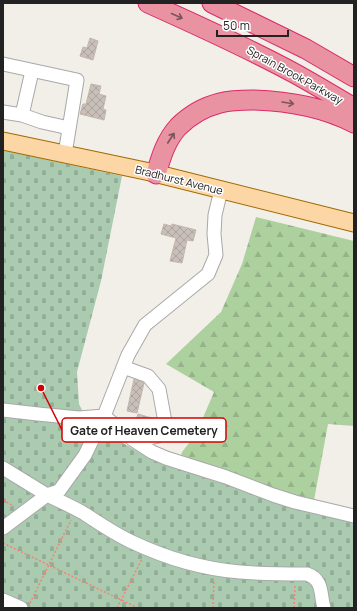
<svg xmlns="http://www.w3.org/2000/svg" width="357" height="611" font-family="Manrope,sans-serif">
	<defs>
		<pattern id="forest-firs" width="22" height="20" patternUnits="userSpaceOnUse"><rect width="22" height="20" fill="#add19e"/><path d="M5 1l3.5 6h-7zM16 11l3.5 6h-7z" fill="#95b388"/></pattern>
		<pattern id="cemetery-stones" width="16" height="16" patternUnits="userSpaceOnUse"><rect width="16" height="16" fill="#aacbaf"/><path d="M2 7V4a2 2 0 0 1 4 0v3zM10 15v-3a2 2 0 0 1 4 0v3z" fill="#92ae96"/></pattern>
		<pattern id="building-cross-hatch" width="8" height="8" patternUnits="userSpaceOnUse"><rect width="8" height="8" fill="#c7bfb8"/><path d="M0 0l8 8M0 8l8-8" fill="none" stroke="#aba49e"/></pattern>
	</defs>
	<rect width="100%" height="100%" fill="#f2efe9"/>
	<path fill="url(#forest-firs)" d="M 256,217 L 354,241 L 354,426 L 328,424 L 311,517 L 175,478 L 182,452 L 196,434 L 214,392 L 166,364 L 221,312 L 242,264 Z"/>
	<path fill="url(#cemetery-stones)" d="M 3,150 L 122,176 L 101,281 L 77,372 L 79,404 L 89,424 L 146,456 L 200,477 L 314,513 L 354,523 L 354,608 L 3,608 Z"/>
	<path fill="url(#building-cross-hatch)" stroke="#c4b6ab" d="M 90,38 L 98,41 L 93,60 L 80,56 L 83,47 L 87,48 Z
		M 91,84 L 101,86 L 99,94 L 106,96 L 103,109 L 106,110 L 104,120 L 80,114 L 83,104 L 86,104 Z
		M 164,224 L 171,226 L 172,224 L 196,230 L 193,241 L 187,240 L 182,263 L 170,261 L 176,238 L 161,234 Z
		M 134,379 L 144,383 L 137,413 L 127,411 Z
		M 138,414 L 155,419 L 152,429 L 144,431 L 136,430 L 133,429 Z"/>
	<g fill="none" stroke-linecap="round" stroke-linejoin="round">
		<defs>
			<path id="minor" d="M 3,64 L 77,80 L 65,154
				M 3,112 L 22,115 L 32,71
				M 22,115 L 42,122 L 69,128
				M 3,410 L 38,414 L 79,418 L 104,416 L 126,434 L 134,438 L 145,439 L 158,436 L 162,432 L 165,422 L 159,389 L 148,376 L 123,367
				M 132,439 L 152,452 L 166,458 L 226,477 L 273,495 L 295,502 L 354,516
				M 3,468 L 47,495 L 3,528
				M 47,495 L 59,491 L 85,455 L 104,416 L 128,355 L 145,325 L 208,274 L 216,255 L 214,234 L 215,215 L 221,190
				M 47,495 C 60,501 73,507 85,514 C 100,524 115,534 132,542 C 166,558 203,569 240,572 C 263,574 285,574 307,574 C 324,580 320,595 324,608
				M 3,600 L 21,608"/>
			<path id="major" d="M 3,141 L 150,172 L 354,223"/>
			<path id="highway" d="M 148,3 C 197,25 246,47 294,73 C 314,84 334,96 354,108
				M 212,3 L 306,49 L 354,77
				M 156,174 C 161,157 166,140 178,127 C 190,115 204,107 220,103 C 231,100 242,100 253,100 C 288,101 323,107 354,123"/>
		</defs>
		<use href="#minor" stroke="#a9a9a9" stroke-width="15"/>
		<use href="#major" stroke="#a06b00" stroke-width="19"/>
		<use href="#highway" stroke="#dc2a67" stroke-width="21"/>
		<path stroke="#fa8072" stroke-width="1.5" stroke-dasharray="2 2" stroke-linecap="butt" d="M 3,500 L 14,506
			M 3,543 L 138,608
			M 30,603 L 71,520
			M 117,608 L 142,559
			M 213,608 L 214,580
			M 294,608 L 295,586"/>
		<use href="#minor" stroke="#fff" stroke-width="13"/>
		<use href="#major" stroke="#fcd6a4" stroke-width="17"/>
		<use href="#highway" stroke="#e892a2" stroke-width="19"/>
	</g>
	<defs><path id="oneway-shaft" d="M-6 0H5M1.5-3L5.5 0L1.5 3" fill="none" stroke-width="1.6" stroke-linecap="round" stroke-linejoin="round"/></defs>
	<g stroke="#7b545c">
		<use href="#oneway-shaft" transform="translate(177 16) rotate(24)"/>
		<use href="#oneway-shaft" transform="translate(288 103) rotate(9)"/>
		<use href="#oneway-shaft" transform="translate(171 138) rotate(-57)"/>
	</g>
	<g text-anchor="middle" stroke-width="3" stroke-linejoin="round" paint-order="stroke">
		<g font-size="11" fill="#222" stroke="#fff">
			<text transform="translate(295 75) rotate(29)" y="4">Sprain Brook Parkway</text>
			<text transform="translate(179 180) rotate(14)" y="4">Bradhurst Avenue</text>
		</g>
	</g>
	<path fill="none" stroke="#d40000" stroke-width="1.5" d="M41 388L62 430"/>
	<circle fill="#d40000" stroke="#fff" stroke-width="1.5" cx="41" cy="388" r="4"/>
	<rect fill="#fff" stroke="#d40000" stroke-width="1.5" x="62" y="418" width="164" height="24" rx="4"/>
	<g font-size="12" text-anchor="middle" font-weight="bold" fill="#222">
		<text x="144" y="435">Gate of Heaven Cemetery</text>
	</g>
	<rect width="357" height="611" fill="none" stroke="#222222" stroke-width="8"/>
	<path d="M217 30v6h71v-6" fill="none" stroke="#222222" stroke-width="2"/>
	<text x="223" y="30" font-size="12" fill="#222222" stroke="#ffffff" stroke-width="3" paint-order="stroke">50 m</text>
</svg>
